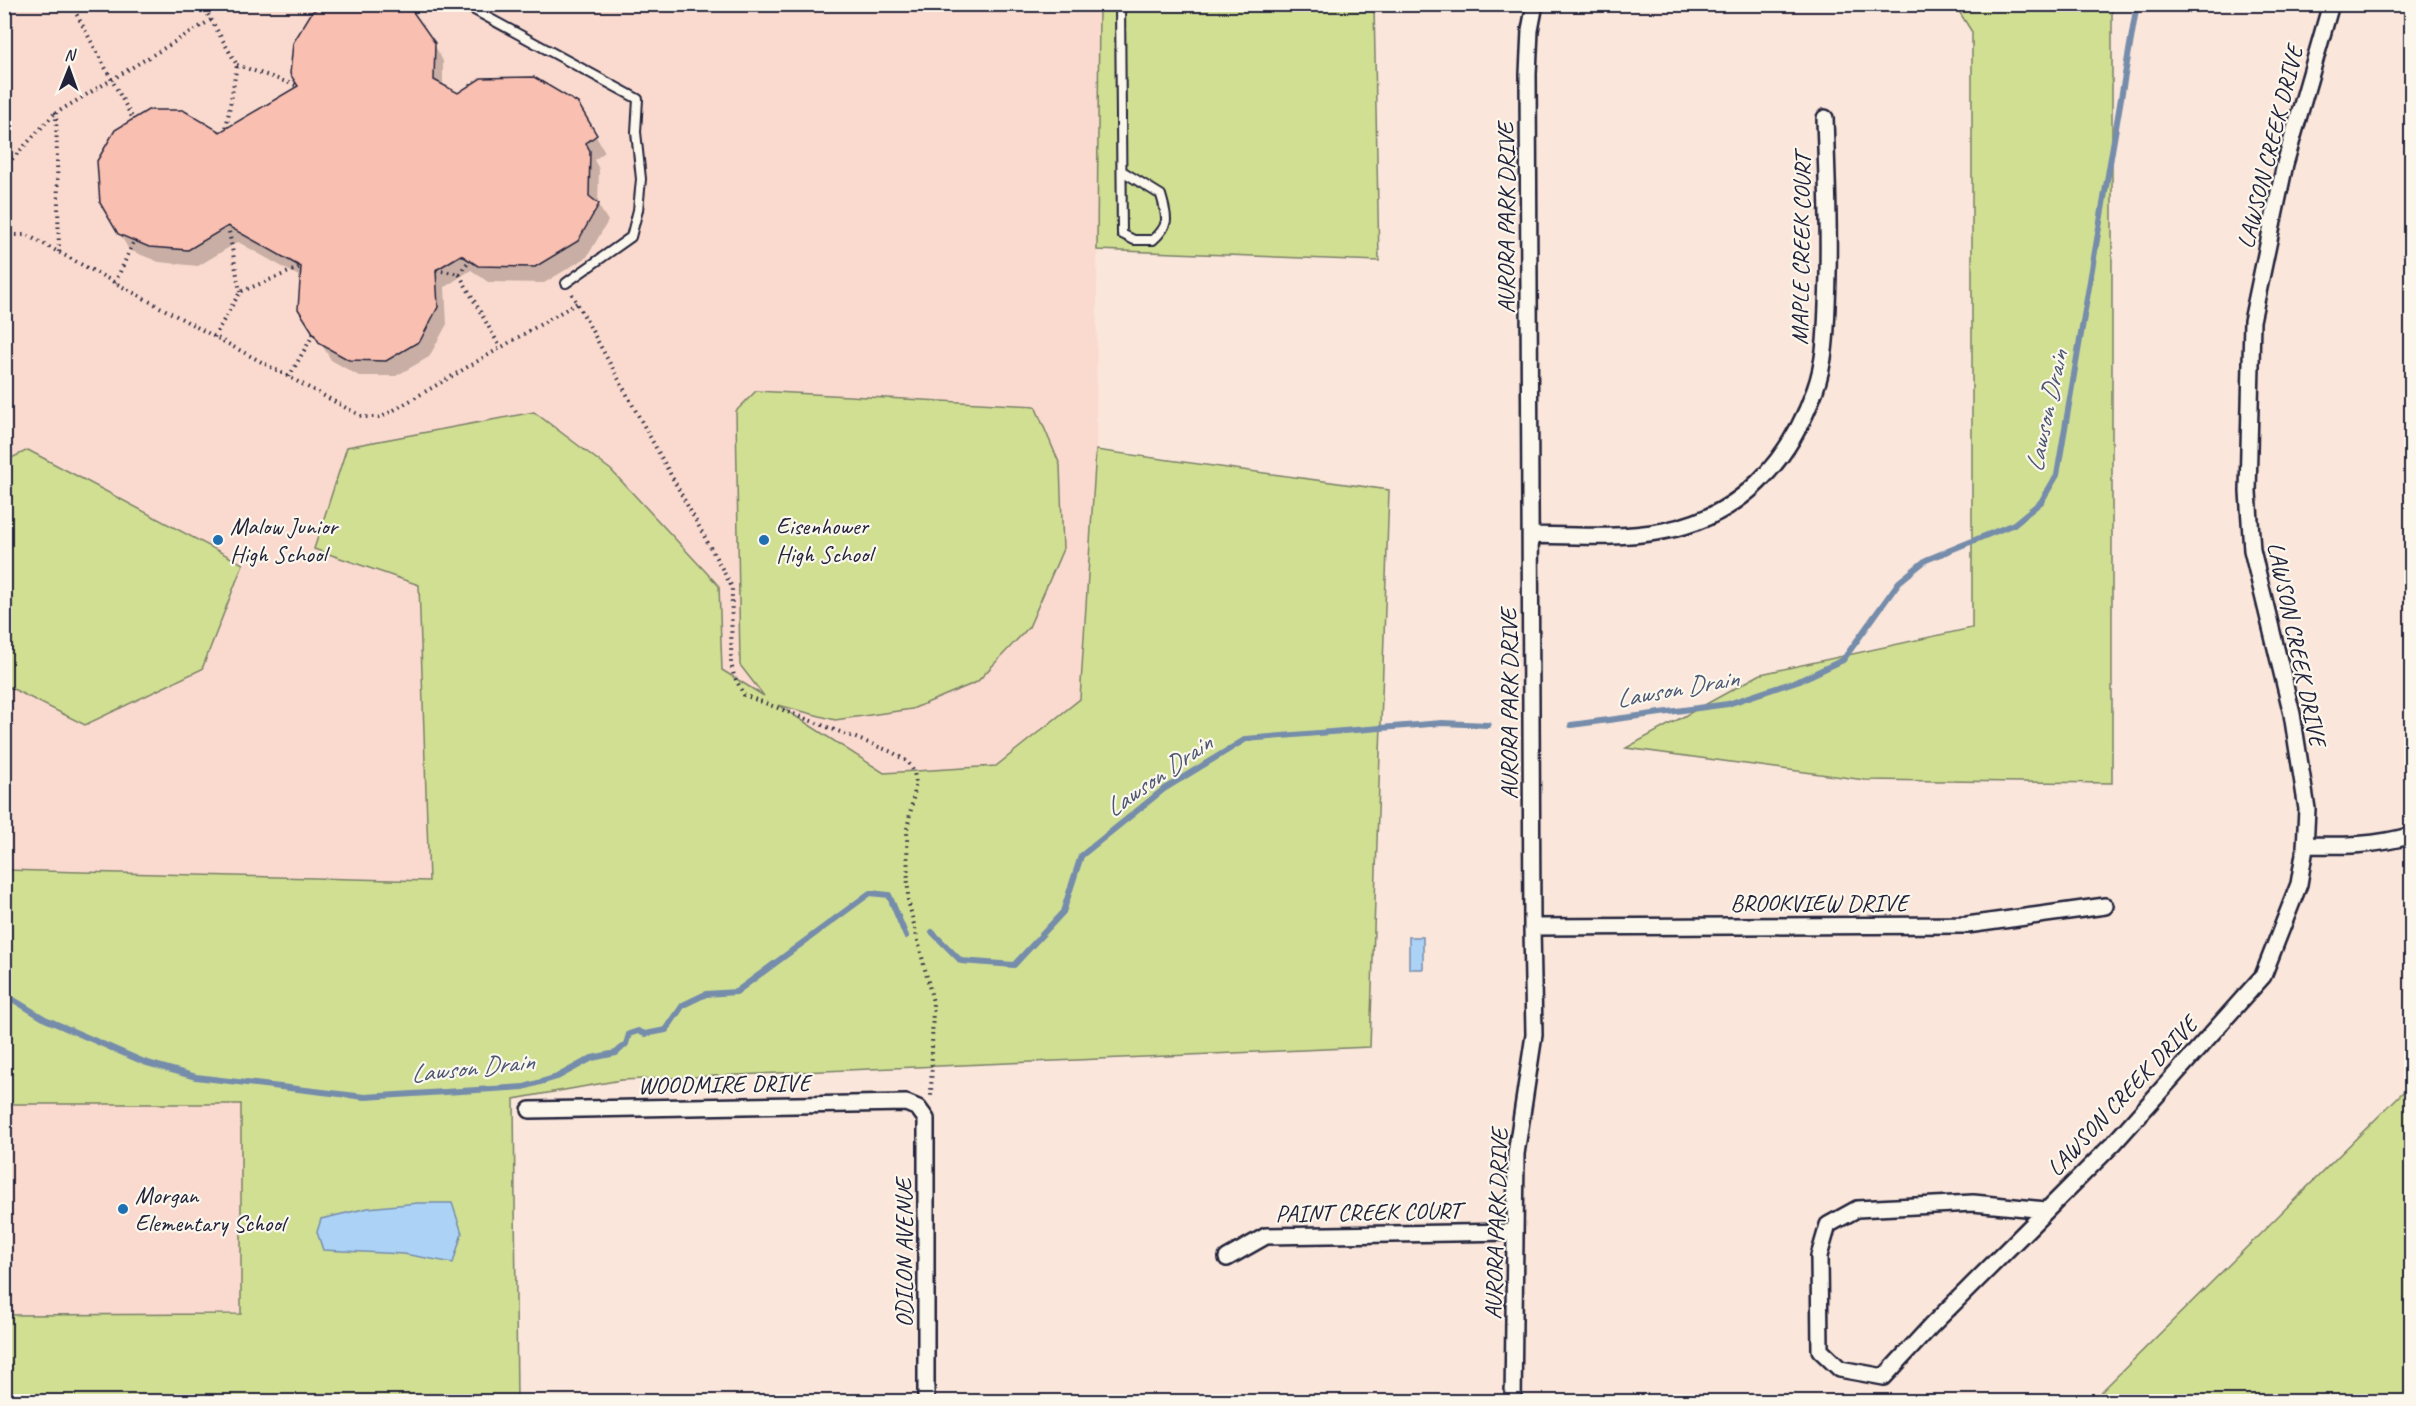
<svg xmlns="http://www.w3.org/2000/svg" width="2416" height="1406" font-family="Caveat,sans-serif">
	<rect width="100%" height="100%" fill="#fae6da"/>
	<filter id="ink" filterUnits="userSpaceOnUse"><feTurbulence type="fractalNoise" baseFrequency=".0167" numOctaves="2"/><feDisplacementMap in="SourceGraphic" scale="12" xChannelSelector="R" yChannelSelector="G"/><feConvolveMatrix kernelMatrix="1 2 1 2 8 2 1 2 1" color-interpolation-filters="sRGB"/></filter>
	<g filter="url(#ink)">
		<path fill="#fadace" d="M 4,5 L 1099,5 L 1096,450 L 1103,1058 L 621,1080 L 514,1099 L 241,1104 L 241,1314 L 5,1315 Z"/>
		<path fill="#d1df93" stroke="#7a8067" stroke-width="1.5" d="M 1099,5 L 1374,5 L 1379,261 L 1097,250 Z
			M 1955,5 L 2112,5 L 2112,783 L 1865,780 L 1626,748 L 1761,674 L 1972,628 L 1972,32 Z
			M 756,391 L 1035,406 L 1060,465 L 1063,549 L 1029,627 L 977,682 L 912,709 L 835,720 L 778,705 L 884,773 L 996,766 L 1080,699 L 1096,450 L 1389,490 L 1370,1047 L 621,1080 L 514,1099 L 517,1401 L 5,1401 L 4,1315 L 241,1314 L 241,1104 L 5,1104 L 5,870 L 429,881 L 419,585 L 314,549 L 347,447 L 534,412 L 611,470 L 719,586 L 722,670 L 764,696 L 740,665 L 736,411 Z
			M 28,450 L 243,564 L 202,669 L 85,725 L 5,685 L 5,461 Z
			M 2411,1084 L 2411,1401 L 2092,1401 Z"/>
		<path fill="#acd3f6" stroke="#758cab" stroke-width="1.5" d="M 1409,937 L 1423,937 L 1423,969 L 1409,969 Z
			M 418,1203 L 452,1203 L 462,1233 L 453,1263 L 404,1254 L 323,1250 L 317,1232 L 321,1219 L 368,1208 Z"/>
		<path fill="#0003" d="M 434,44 L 443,61 L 443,86 L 458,95 L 577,104 L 605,152 L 594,160 L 599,169 L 598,205 L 608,221 L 587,257 L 544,283 L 488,282 L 471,270 L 445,287 L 447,324 L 429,357 L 396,376 L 359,376 L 331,360 L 310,325 L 302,278 L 238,242 L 198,266 L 159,262 L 129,250 L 102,203 L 220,134 Z"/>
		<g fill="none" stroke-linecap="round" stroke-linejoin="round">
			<path stroke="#758cab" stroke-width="6" d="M 1571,725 L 1728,704 L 1803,679 L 1843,660 L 1899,582 L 1926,560 L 2014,524 L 2041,502 L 2057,475 L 2137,4
				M 932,932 L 961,961 L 1014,965 L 1063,912 L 1081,856 L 1164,789 L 1246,739 L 1442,723 L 1488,725
				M 4,994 L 45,1019 L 144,1062 L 196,1077 L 365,1097 L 524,1087 L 557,1077 L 592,1058 L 616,1053 L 626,1044 L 629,1034 L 638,1031 L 645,1034 L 666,1030 L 683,1005 L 706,994 L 736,992 L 870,893 L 889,895 L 906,936"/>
		</g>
		<path fill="#f9bfb1" stroke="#22223b" stroke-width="1.5" d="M 324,4 L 404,4 L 411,9 L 435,43 L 434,80 L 458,93 L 481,78 L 534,77 L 578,103 L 597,135 L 586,143 L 590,151 L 589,196 L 599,204 L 578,241 L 535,267 L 478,266 L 461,255 L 436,270 L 438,307 L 420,341 L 386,361 L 349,360 L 320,344 L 298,309 L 301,267 L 228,226 L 188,250 L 149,247 L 118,234 L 100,203 L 97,161 L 115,130 L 148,110 L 183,110 L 220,132 L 298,86 L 290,74 L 293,43 L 312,12 Z"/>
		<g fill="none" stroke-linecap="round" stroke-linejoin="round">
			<defs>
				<path id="lane" d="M 463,4 L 638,99 L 636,132 L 641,179 L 638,210 L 631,237 L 566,283
					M 1120,4 L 1122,234 L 1134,240 L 1153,240 C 1171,224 1167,217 1161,195 L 1122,171"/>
				<path id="street" d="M 1531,535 C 1575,536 1620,539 1663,531 C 1740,517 1789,462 1815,390 C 1825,363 1826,333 1827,305 C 1830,242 1827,180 1825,118
					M 2305,845 C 2342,846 2376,846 2412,835
					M 1532,927 L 1967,925 L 2105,906
					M 530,1110 L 906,1103 L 918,1108 L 926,1119 L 926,1402
					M 2046,1210 L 1973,1203 L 1857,1209 L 1828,1225 L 1819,1256 L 1820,1350 L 1840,1369 L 1884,1377 L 1931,1326 L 2114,1143 L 2263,976 L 2299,884 L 2305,848 L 2307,809 L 2292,714 L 2252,550 L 2248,492 L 2252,321 L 2285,164 L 2331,4
					M 1227,1258 L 1266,1236 L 1515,1232
					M 1513,1402 L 1516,1154 L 1534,1035 L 1532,927 L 1528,74 L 1530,30 L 1535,4"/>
			</defs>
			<use href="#lane" stroke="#22223b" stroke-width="12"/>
			<use href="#street" stroke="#22223b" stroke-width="20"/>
			<path stroke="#22223b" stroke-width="4" stroke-dasharray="1.5 4.5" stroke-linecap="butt" d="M 71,4 L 133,119
				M 202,4 L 237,65 L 226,129
				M 237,65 L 298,86
				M 4,168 L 55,113
				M 228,226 L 240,292
				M 4,235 L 27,235 L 363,417 L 382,417 L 577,303
				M 59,252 L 56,113 L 211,20
				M 436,270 L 459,274 L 500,347
				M 459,274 L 469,261
				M 115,283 L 134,241
				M 572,294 L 732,587 L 731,663 L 734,676 L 744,695 L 892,752 L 908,762 L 914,772 L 916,784 L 907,829 L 908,900 L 933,1002 L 931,1098
				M 214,337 L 240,292 L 301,267
				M 289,377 L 314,333"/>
			<use href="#lane" stroke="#fbf7ec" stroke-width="8"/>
			<use href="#street" stroke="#fbf7ec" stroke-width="15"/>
		</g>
	</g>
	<g fill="#1f6fb2" stroke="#fbf7ec" stroke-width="2">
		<circle cx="218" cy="540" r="6"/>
		<circle cx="764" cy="540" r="6"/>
		<circle cx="123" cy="1209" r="6"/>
	</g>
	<g text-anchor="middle" stroke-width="4.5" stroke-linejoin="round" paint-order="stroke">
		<g font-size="24" fill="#22223b" stroke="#fbf7ec">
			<text transform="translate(2270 147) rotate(-76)" y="8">LAWSON CREEK DRIVE</text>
			<text transform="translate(1506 218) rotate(-90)" y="8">AURORA PARK DRIVE</text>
			<text transform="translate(1801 249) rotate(-89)" y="8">MAPLE CREEK COURT</text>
			<text transform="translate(2297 644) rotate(78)" y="8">LAWSON CREEK DRIVE</text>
			<text transform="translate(1509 704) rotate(-90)" y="8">AURORA PARK DRIVE</text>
			<text x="1819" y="911">BROOKVIEW DRIVE</text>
			<text transform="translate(724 1084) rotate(-1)" y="8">WOODMIRE DRIVE</text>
			<text transform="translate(2122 1096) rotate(-47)" y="8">LAWSON CREEK DRIVE</text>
			<text transform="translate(1368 1212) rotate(-1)" y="8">PAINT CREEK COURT</text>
			<text transform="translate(1496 1224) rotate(-88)" y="8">AURORA PARK DRIVE</text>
			<text transform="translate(904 1253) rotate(-90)" y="8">ODILON AVENUE</text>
		</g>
		<g font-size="24" fill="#22223b" stroke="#fbf7ec" text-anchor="start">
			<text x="230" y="534">Malow Junior<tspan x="230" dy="28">High School</tspan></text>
			<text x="776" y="534">Eisenhower<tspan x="776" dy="28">High School</tspan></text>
			<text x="135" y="1203">Morgan<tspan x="135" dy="28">Elementary School</tspan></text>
		</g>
		<g font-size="26" font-style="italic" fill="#4b5773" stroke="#fbf7ec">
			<text transform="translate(2046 411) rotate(-78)" y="9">Lawson Drain</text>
			<text transform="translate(1677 688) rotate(-10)" y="9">Lawson Drain</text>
			<text transform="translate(1158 775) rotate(-35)" y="9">Lawson Drain</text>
			<text transform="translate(472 1067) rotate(-6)" y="9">Lawson Drain</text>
		</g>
	</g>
	<rect width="2416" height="1406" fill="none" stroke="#fbf7ec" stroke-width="24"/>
	<rect x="12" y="12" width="2392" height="1382" fill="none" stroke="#22223b" stroke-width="2" filter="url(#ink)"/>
	<g transform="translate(69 69) rotate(1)" stroke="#fbf7ec" stroke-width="4.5" paint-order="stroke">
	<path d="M0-4.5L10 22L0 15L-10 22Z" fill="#22223b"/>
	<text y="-9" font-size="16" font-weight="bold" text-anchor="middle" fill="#22223b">N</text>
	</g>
</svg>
